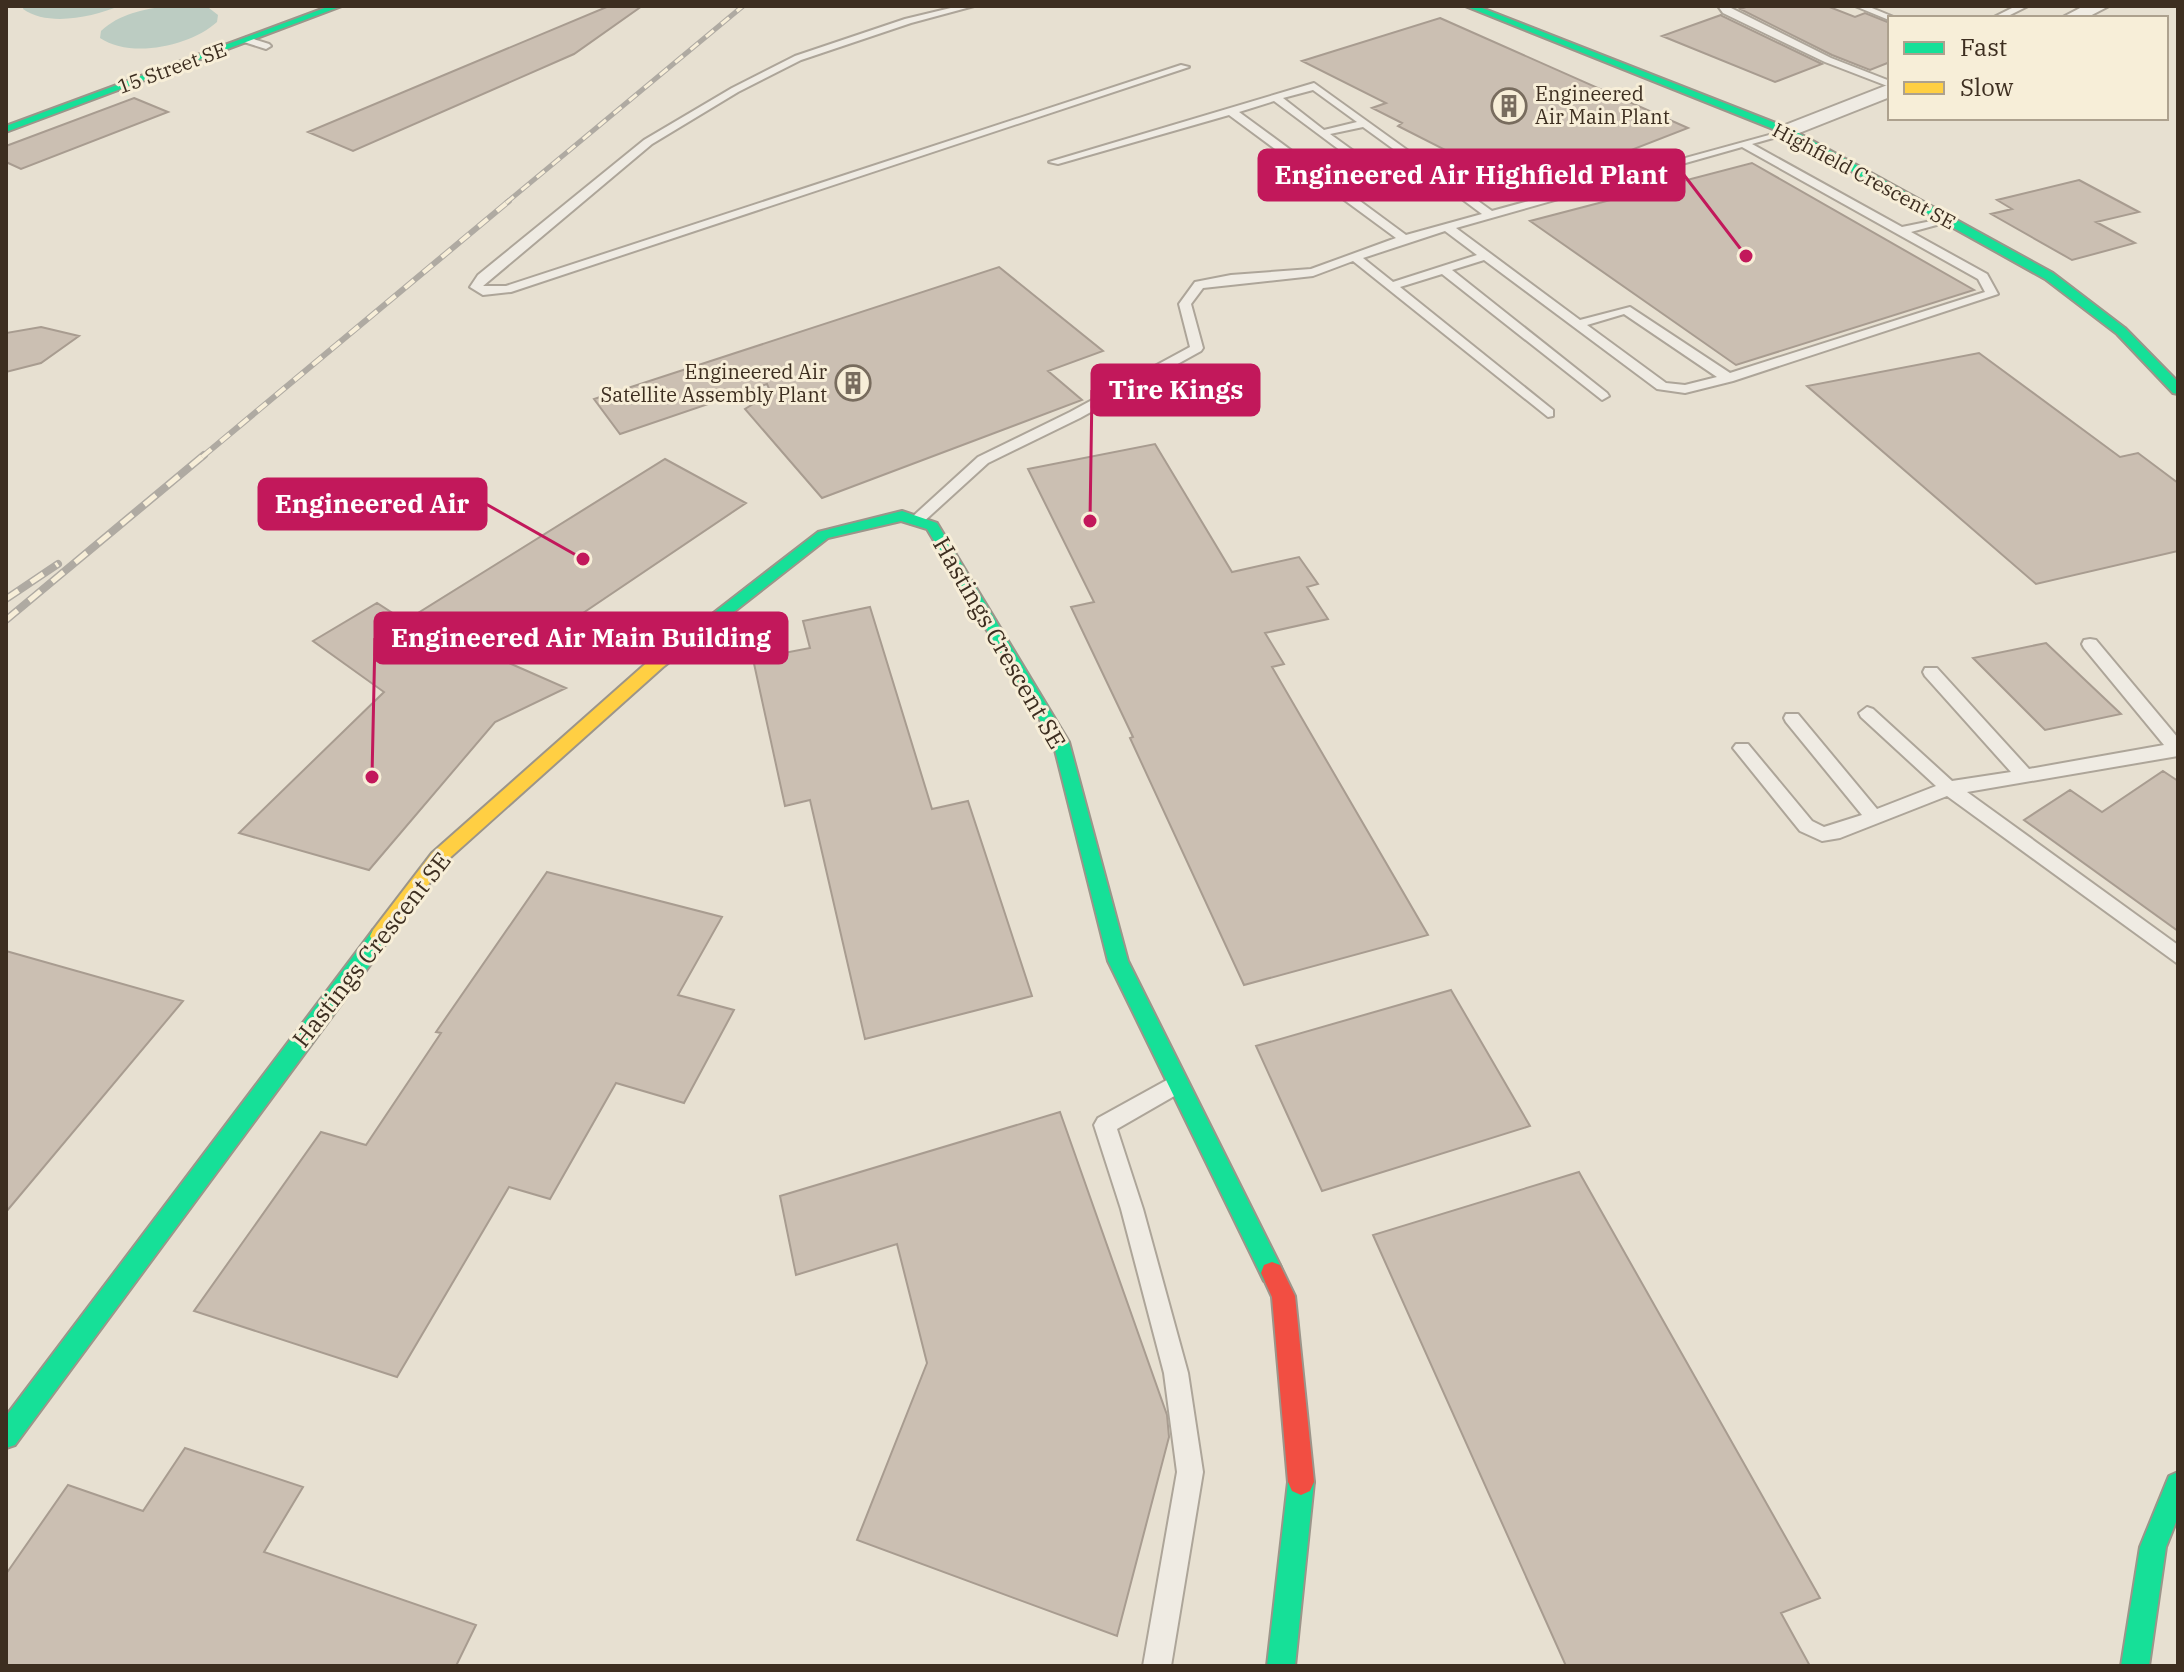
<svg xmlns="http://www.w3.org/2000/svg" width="2184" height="1672" font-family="'IBM Plex Serif',serif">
	<rect width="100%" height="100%" fill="#e7e0d1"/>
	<path fill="#bcccc2" d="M 24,6 L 119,6 C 93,17 48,27 23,9 Z
		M 168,6 L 196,6 L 209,8 L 218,15 L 217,22 C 191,46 131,59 100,38 L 101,31 C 119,14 144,9 168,6 Z"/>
	<path fill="#cbbfb2" stroke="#a89c90" stroke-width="2" d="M 609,6 L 642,6 L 574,54 L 353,151 L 308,132 Z
		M 1749,6 L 1827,6 L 1855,17 L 1865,13 L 1890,23 L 1890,62 L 1870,70 L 1832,55 L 1740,9 Z
		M 1721,15 L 1722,16 L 1822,64 L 1775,82 L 1662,36 Z
		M 1440,18 L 1688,128 L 1526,191 L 1398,126 L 1402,123 L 1372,108 L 1386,103 L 1302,61 Z
		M 134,98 L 168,112 L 21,169 L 6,162 L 6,146 Z
		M 1752,163 L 1974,290 L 1736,365 L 1530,221 Z
		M 2079,180 L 2139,212 L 2096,222 L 2135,243 L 2072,260 L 1991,214 L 2012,209 L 1997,200 Z
		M 999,267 L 1103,351 L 1048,371 L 1082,400 L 822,498 L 745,409 L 771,393 L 767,384 L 620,434 L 594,399 Z
		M 41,327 L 79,336 L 41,363 L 6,372 L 6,333 Z
		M 1979,353 L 2120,457 L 2138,453 L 2178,483 L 2178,551 L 2036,584 L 1807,386 Z
		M 1155,444 L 1232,572 L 1299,557 L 1318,584 L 1307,587 L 1328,619 L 1265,633 L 1284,664 L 1272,667 L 1428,935 L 1244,985 L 1130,738 L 1133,737 L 1071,607 L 1094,602 L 1028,469 Z
		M 665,459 L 746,503 L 509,663 L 566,688 L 495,722 L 369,870 L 239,833 L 384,692 L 313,641 L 377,603 L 405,621 Z
		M 870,607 L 932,809 L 968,801 L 1032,996 L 865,1039 L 810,800 L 785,806 L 753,659 L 810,648 L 803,621 Z
		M 2046,643 L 2121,714 L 2045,730 L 1973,658 Z
		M 2163,771 L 2178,781 L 2178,931 L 2024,820 L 2070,790 L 2102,812 Z
		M 547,872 L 722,917 L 678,995 L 734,1010 L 684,1103 L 616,1083 L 550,1199 L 509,1187 L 397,1377 L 194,1311 L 321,1132 L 366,1145 L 441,1033 L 436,1032 Z
		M 6,951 L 183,1001 L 6,1212 Z
		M 1451,990 L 1530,1126 L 1322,1191 L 1256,1046 Z
		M 1060,1112 L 1167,1415 L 1169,1437 L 1117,1636 L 857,1540 L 927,1363 L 897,1244 L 796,1275 L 780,1196 Z
		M 1579,1172 L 1820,1598 L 1781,1613 L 1810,1666 L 1566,1666 L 1373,1235 Z
		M 185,1448 L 303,1487 L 264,1552 L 476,1625 L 456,1666 L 6,1666 L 6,1574 L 68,1485 L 143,1511 Z"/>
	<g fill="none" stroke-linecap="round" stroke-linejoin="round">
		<defs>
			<path id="lane" d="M 959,6 L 974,6 L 911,23 L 801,60 L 738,92 L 652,144 L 483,286 L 506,286 L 1181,65 L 1189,67 L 511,292 L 483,295 L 470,287 L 478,275 L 644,140 L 732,88 L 795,56 L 905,19 Z
				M 1718,6 L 1727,6 L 1831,58 L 1890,81 L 1890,87 L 1825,62 L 1723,13 Z
				M 1855,6 L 1867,6 L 1896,18 L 1889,20 Z
				M 2016,6 L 2028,6 L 2004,18 L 1992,18 Z
				M 247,37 L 269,44 L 271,46 L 266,49 L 244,42 Z
				M 1314,83 L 1492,211 L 1791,129 L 1791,133 L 1752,144 L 1902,227 L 1951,217 L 1951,221 L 1911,232 L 1987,274 L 1998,294 L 1733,381 L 1685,393 L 1657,389 L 1484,260 L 1452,270 L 1607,393 L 1609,396 L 1602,400 L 1442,274 L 1400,287 L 1553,410 L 1553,416 L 1548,417 L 1353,261 L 1313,276 L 1203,288 L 1191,304 L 1203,348 L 1201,351 L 1080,418 L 988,463 L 921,524 L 911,524 L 911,518 L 978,457 L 1070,412 L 1190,347 L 1179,304 L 1195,282 L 1231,275 L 1311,269 L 1396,238 L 1229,115 L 1058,164 L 1049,162 ZM 1313,90 L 1357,122 L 1324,130 L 1283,98 ZM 1274,101 L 1396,192 L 1439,182 L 1482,214 L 1406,235 L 1239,112 ZM 1363,127 L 1432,177 L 1402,186 L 1330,134 ZM 1742,147 L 1978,279 L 1985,292 L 1730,373 L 1630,307 L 1580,320 L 1456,228 ZM 1445,231 L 1477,255 L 1393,282 L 1363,258 ZM 1624,314 L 1717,377 L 1685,385 L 1666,383 L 1587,325 Z
				M 2090,639 L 2096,640 L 2178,738 L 2178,756 L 1967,792 L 2178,945 L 2178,964 L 1947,796 L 1840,838 L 1822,841 L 1800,831 L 1733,748 L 1736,744 L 1748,744 L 1812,821 L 1824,827 L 1862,815 L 1786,722 L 1784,718 L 1786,714 L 1798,714 L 1877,809 L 1936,786 L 1861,717 L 1859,713 L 1867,707 L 1873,709 L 1952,781 L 2011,772 L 1925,676 L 1923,672 L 1925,668 L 1937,668 L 2029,769 L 2164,745 L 2084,648 L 2082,644 L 2084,640 Z
				M 1176,1075 L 1183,1077 L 1186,1084 L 1183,1091 L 1117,1129 L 1143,1209 L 1188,1373 L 1203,1472 L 1171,1666 L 1143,1666 L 1177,1472 L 1164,1373 L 1121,1209 L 1094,1125 L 1098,1118 Z"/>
			<path id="street" d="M 2084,6 L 2109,6 L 2086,18 L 2061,18 Z
				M 1890,84 L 1890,97 L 1794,135 L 1780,135 L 1777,131 L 1780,127 Z"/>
			<path id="fast" d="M 330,6 L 342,6 L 6,132 L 6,126 Z
				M 1465,6 L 1477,6 L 1791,129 L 2053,273 L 2125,328 L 2178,382 L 2178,394 L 2173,393 L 2117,334 L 2045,279 L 1783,133 Z
				M 902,511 L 937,523 L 1069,742 L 1128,961 L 1280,1265 L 1283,1273 L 1280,1281 L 1272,1284 L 1264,1281 L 1108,961 L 1053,742 L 927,529 L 901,521 L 828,538 L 712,629 L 700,629 L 698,625 L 818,532 Z
				M 380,928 L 387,930 L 390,936 L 387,942 L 15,1445 L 6,1448 L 6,1416 L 373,930 Z
				M 1301,1469 L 1310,1473 L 1314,1482 L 1295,1666 L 1267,1666 L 1288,1482 L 1292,1473 Z
				M 2178,1472 L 2178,1517 L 2166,1547 L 2149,1666 L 2121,1666 L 2140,1547 L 2169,1476 Z"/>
			<path id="slow" d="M 706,620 L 712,621 L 714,625 L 712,629 L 663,667 L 444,863 L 387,942 L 380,944 L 373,942 L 370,936 L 373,930 L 432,853 L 651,659 Z"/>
			<path id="jam" d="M 1272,1262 L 1280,1265 L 1295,1296 L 1314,1482 L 1310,1491 L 1301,1495 L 1292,1491 L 1288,1482 L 1272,1297 L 1261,1273 L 1264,1265 Z"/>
		</defs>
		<use href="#lane" stroke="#ada599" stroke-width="4"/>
		<use href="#street" stroke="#ada599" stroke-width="4"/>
		<use href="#fast" stroke="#9c958a" stroke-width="4"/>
		<use href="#slow" stroke="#9c958a" stroke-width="4"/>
		<use href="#jam" stroke="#9c958a" stroke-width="4"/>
		<use href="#lane" fill="#efebe3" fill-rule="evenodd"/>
		<use href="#street" fill="#efebe3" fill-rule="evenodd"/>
		<use href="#fast" fill="#16e098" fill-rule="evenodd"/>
		<use href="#slow" fill="#ffcf43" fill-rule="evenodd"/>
		<use href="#jam" fill="#f24e42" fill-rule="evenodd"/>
		<defs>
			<path id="rail-far2" d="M 506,203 L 743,6"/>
			<path id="rail-far1" d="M 202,457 L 509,201"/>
			<path id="rail" d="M 6,599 L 58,564
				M 6,620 L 204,455"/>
		</defs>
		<use href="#rail-far2" stroke="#afaaa2" stroke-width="5"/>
		<use href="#rail-far1" stroke="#afaaa2" stroke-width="6"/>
		<use href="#rail" stroke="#afaaa2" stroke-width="8"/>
		<use href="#rail-far2" stroke="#f7eed8" stroke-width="3" stroke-dasharray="10" stroke-linecap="butt"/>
		<use href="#rail-far1" stroke="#f7eed8" stroke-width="4" stroke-dasharray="12" stroke-linecap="butt"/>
		<use href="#rail" stroke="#f7eed8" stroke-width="5" stroke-dasharray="15" stroke-linecap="butt"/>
	</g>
	<defs>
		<symbol id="building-ring" viewBox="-11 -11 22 22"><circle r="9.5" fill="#f7eed8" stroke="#786c5e" stroke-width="1.5"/><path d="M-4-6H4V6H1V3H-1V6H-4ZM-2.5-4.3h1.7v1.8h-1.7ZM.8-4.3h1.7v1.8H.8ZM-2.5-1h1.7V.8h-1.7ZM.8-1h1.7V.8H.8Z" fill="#786c5e"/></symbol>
	</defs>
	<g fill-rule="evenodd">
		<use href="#building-ring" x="1489" y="86" width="40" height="40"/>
		<use href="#building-ring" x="833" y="363" width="40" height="40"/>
	</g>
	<g text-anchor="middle" stroke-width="6" stroke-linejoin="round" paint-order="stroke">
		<g font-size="20" fill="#3d2e20" stroke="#f7eed8">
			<text transform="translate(172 68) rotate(-20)" y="7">15 Street SE</text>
			<text transform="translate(1864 176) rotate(28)" y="7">Highfield Crescent SE</text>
		</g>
		<g font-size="20" fill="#3d2e20" stroke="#f7eed8" text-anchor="start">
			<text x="1535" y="101">Engineered<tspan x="1535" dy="23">Air Main Plant</tspan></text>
			<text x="827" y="379" text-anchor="end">Engineered Air<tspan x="827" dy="23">Satellite Assembly Plant</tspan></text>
		</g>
		<g font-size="24" fill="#3d2e20" stroke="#f7eed8">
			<text transform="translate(999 643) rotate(60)" y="8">Hastings Crescent SE</text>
			<text transform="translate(372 950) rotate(-52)" y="8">Hastings Crescent SE</text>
		</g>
	</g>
	<path fill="none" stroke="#c2185b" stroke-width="3" d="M1746 256L1684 175M1090 521L1092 390M583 559L486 504M372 777L375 638"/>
	<g fill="#c2185b" stroke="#f7eed8" stroke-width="3">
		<circle cx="1746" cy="256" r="8"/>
		<circle cx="1090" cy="521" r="8"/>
		<circle cx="583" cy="559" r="8"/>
		<circle cx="372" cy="777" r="8"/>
	</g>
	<g fill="#c2185b" stroke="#c2185b" stroke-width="3">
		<rect x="1259" y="150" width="425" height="50" rx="8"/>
		<rect x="1092" y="365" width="167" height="50" rx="8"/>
		<rect x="259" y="479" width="227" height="50" rx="8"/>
		<rect x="375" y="613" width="412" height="50" rx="8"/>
	</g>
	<g font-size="26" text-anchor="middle" font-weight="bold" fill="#fff">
		<text x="1471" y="184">Engineered Air Highfield Plant</text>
		<text x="1176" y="399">Tire Kings</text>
		<text x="372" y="513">Engineered Air</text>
		<text x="581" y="647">Engineered Air Main Building</text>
	</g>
	<rect width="2184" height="1672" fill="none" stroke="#3d2e20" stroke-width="16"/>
	<rect x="1888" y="16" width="280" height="104" fill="#f7eed8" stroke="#ada18e" stroke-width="2"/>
	<rect x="1904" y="42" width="40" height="12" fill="#16e098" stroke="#ada18e" stroke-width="2"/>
	<text x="1960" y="56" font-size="24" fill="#3d2e20">Fast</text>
	<rect x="1904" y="82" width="40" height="12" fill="#ffcf43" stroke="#ada18e" stroke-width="2"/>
	<text x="1960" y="96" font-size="24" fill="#3d2e20">Slow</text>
</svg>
